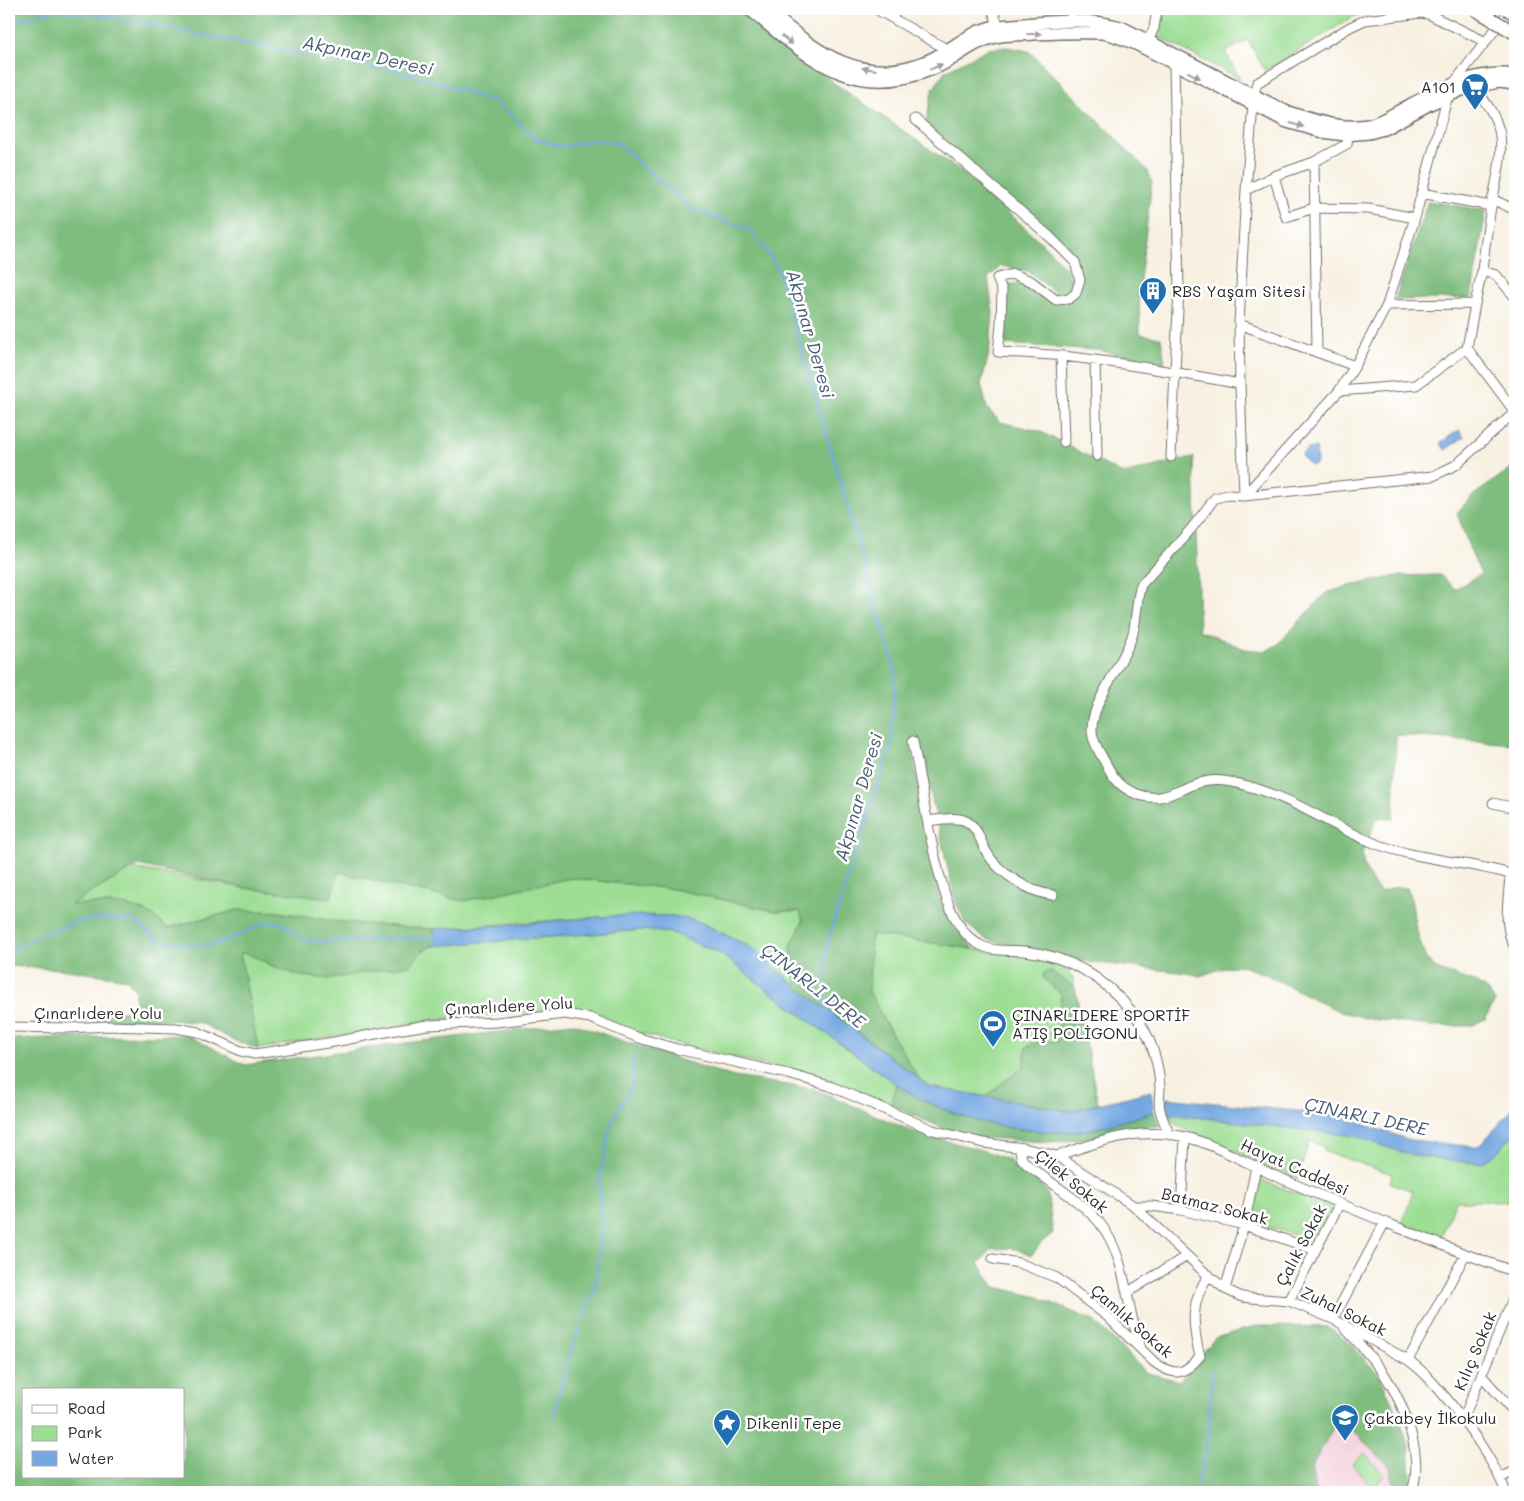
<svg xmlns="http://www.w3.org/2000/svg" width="1524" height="1501" font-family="Mali,sans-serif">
	<rect width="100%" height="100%" fill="#fff"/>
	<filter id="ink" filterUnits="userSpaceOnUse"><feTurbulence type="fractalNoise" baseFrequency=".02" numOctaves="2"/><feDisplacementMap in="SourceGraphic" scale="10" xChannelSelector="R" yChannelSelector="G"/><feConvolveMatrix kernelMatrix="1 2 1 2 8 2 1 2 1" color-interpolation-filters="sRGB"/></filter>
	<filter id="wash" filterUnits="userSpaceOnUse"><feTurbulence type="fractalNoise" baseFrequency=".0096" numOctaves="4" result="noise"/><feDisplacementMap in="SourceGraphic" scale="20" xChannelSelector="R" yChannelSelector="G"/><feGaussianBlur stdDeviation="1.12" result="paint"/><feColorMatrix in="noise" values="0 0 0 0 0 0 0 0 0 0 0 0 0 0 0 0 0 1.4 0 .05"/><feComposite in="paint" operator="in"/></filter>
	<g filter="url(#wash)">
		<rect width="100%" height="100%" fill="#f8f1e2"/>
		<path fill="#f4cfdc" d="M 1339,1417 L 1390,1467 L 1395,1492 L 1316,1492 L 1311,1468 Z"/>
		<path fill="#9dde94" stroke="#648460" d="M 1164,9 L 1418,9 L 1354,16 L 1265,71 L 1248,40 L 1225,52 L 1240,79 L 1159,37 Z
			M 133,868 L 245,888 L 331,898 L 338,872 L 463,901 L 571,878 L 673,889 L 775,911 L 800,911 L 803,921 L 791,946 L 797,987 L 752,948 L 700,922 L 673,916 L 612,916 L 433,929 L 339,922 L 279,912 L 238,910 L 167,928 L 153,916 L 70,905 Z
			M 643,930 L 672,933 L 721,954 L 782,1001 L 896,1084 L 891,1105 L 834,1082 L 675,1043 L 629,1030 L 585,1012 L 557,1009 L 417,1022 L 258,1049 L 240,953 L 249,954 L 273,966 L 301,976 L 410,965 L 422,951 L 431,946 Z
			M 871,934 L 1034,958 L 1063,967 L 1072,976 L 1073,980 L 1098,1104 L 1071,1111 L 930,1087 L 918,1077 L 883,1019 L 869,991 Z
			M 1166,1106 L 1472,1154 L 1515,1118 L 1515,1201 L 1456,1201 L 1438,1244 L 1401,1228 L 1413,1191 L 1390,1183 L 1392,1174 L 1323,1151 L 1324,1147 L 1309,1141 L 1298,1179 L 1180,1127 L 1172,1122 Z
			M 1261,1180 L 1333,1207 L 1314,1241 L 1250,1221 Z
			M 1365,1453 L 1384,1476 L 1371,1488 L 1352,1464 Z"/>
		<path fill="#7ebd7e" stroke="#547454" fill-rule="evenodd" d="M 9,9 L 738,9 L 791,53 L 961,171 L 1043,244 L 1065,267 L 1071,278 L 1070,286 L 1065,292 L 1057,294 L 1028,271 L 1001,266 L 988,278 L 993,314 L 989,354 L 981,384 L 987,408 L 1000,422 L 1039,431 L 1123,474 L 1194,457 L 1199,630 L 1245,649 L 1266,651 L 1277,645 L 1326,593 L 1345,587 L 1397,576 L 1440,575 L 1455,589 L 1481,574 L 1472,555 L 1457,513 L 1471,497 L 1513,467 L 1515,469 L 1515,744 L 1396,735 L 1394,819 C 1373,815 1377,819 1370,835 C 1368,840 1364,845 1363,850 C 1360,864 1371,883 1381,892 L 1396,887 L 1407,888 L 1411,896 L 1415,925 L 1425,957 L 1436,969 L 1477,983 L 1489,992 L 1495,1002 L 1485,1019 L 1471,1026 L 1430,1026 L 1370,1019 L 1338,1011 L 1263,973 L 1238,965 L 1220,969 L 1200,976 L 1188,973 L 1080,961 L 985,939 L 965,923 L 955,899 L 917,734 L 911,746 L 932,863 L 942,903 L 950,923 L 974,949 L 871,934 L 869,991 L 883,1019 L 918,1077 L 797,987 L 791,946 L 803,921 L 800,911 L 775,911 L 673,889 L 571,878 L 463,901 L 338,872 L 331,898 L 245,888 L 138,865 L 71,905 C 98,903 128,901 152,915 C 158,919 163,924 167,928 L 238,910 L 279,912 L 339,922 L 433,929 L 437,938 L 431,946 L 422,951 L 410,965 L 328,979 L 301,976 L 273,966 L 249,954 L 240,953 L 258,1049 L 233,1040 L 201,1023 L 172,1020 L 82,1021 L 99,1013 L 135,1010 L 135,990 L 127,979 L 60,969 L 9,966 Z
			M 1006,47 L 1029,51 L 1146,169 L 1152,181 L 1139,288 L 1140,334 L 1161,338 L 1165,364 L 1098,350 L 1005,344 L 1008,284 L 1020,284 L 1039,296 L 1056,300 L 1076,293 L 1075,262 L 925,128 L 932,91 L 945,71 L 988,49 Z
			M 1428,201 L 1486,211 L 1471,298 L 1395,300 Z
			M 1050,971 L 1075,987 L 1098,1104 L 1071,1111 L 986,1097 L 1002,1083 L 1023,1068 L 1026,1047 L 1040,1041 L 1058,1042 L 1061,994 L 1045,980 L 1043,977 L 1044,973 Z
			M 572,1023 L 652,1051 L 734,1077 L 814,1089 L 914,1132 L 985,1151 L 1009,1160 L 1023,1174 L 1035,1178 L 1047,1192 L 1053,1233 L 1041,1243 L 1032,1255 L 1012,1248 L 992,1249 L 979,1263 L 995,1287 L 1038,1297 L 1094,1321 L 1147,1373 L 1180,1381 L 1215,1338 L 1256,1326 L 1329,1327 L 1350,1343 L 1379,1375 L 1397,1412 L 1409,1446 L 1411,1479 L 1406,1492 L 1395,1492 L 1390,1467 L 1339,1417 L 1311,1468 L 1316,1492 L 9,1492 L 9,1039 L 187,1035 L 245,1065 L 406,1043 ZM 24,1390 L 184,1390 L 184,1477 L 24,1477 Z
			M 896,1084 C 940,1113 989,1128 1041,1131 C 1050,1131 1059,1132 1068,1132 C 1097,1131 1126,1120 1154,1112 L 1159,1126 L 1134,1127 L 1101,1136 L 1066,1141 L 1047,1142 L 971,1137 L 938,1126 L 891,1105 Z"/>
		<path fill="#74a8e1" stroke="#506a86" d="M 1459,430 L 1464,437 L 1445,450 L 1440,443 Z
			M 1316,448 L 1317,463 L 1312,466 L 1301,456 L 1307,449 Z
			M 641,915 L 673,916 L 700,922 L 752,948 L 797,987 L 930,1087 L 1071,1111 L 1151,1091 L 1154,1112 C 1126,1120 1097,1131 1068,1132 C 1059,1133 1050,1131 1041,1131 C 989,1128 940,1113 896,1084 L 782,1001 L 721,954 L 672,933 L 643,930 L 431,946 L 437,938 L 433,929 L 508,925 L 612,916 Z
			M 1166,1098 L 1336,1115 L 1410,1140 L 1475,1147 L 1481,1144 L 1515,1107 L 1515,1133 L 1493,1156 L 1481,1163 L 1468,1163 L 1406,1154 L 1355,1136 L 1168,1114 L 1166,1106 Z"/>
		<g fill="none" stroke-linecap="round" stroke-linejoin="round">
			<path stroke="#74a8e1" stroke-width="2.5" d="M 9,22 L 56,10 L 92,14 L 405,73 L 446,85 L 498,103 L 536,139 L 563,147 L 592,140 L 617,143 L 691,209 L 751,230 L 777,266 L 895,668 L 892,742 L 828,940 L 825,984 L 827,1011
				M 9,951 L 38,936 L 76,922 L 95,919 L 134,920 L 157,939 L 184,945 L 215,944 L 240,935 L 261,924 L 272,922 L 283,924 L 303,939 L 322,941 L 437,938
				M 583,1317 L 595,1290 L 602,1221 L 599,1184 L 611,1123 L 631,1087 L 635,1057
				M 553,1416 L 569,1356 L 579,1328
				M 509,1484 L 511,1492
				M 1194,1492 C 1210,1453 1210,1413 1212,1371"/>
		</g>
	</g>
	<g filter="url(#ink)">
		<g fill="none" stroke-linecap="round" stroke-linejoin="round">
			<defs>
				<path id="minor" d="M 876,9 L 948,50
					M 992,9 L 1001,32
					M 1071,9 L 1072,22
					M 1146,46 L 1154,28 L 1157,9
					M 1472,83 C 1482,98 1494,111 1499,130 C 1505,155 1494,188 1490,213 C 1487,232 1484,252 1482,271
					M 1254,94 L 1257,83 L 1350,27 L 1365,20 L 1421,13 L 1428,14 L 1486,42
					M 1253,105 L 1246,190 L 1274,176 L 1314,162 L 1347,144 L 1349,128
					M 915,119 L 1050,237 L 1075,262 L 1080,280 L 1076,293 L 1069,299 L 1056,300 L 1031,281 L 1013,274 L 997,278 L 1002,290 L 1001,325 L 998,352 C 1019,353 1041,354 1063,356 C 1122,363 1181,373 1240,384
					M 1314,162 L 1317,352
					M 1274,176 L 1286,217 L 1314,208 L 1369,209 L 1415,218
					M 1421,193 L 1491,206
					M 1492,199 L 1515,210
					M 1387,305 L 1475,304 L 1482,271 L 1496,275 L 1515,297
					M 1239,324 L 1355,366
					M 1467,348 L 1475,304
					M 1061,356 L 1064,442
					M 1095,360 L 1097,456
					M 1339,391 L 1416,385 L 1467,348 L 1515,412 L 1456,465 L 1433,476 L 1244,496 L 1228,495 L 1215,498 L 1191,529 L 1141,585 C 1136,601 1137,617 1133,633 C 1126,662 1085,708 1093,737 C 1095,747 1105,761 1110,771 C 1120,789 1139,799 1160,797 C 1171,796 1181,789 1192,785 C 1212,778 1227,780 1247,786 C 1292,797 1331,826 1374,843 C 1418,860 1465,861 1510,874 C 1509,898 1502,926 1515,947
					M 1171,457 L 1179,288 L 1174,64
					M 1244,496 L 1339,391 L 1355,366 L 1387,305 L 1415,218 L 1448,95 L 1453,84 L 1511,9
					M 1244,496 L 1240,384 L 1239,324 L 1246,190
					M 913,741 C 923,794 930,849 947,900 C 953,916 964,937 980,945 C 993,952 1011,950 1025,951 C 1069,956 1106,979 1134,1014 C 1150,1034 1159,1062 1160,1088 C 1160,1095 1158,1102 1160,1110 C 1162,1119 1166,1127 1170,1135
					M 1493,803 L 1515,808
					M 928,821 C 939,820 956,816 966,821 C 978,827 981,843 987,853 C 999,873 1030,893 1053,895
					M 9,1027 L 68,1028 L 109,1026 L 176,1028 L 198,1032 L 241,1051 L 255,1054 L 334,1042 L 396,1030 L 428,1025 L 497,1022 L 565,1014 L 590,1018 L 639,1038 L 677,1049 L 788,1074 L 830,1086 L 933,1130 L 983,1143 L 1024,1148 L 1057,1156 L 1134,1206 L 1202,1270 L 1225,1289 L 1242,1297 L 1251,1298 L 1289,1301 L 1333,1319 L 1408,1360 C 1425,1372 1438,1388 1451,1404 C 1472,1431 1493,1460 1506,1492
					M 1020,1148 C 1020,1152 1021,1156 1022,1159 C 1026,1165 1034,1170 1040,1174 C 1058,1188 1084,1204 1099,1222 C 1128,1258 1125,1307 1141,1348
					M 1057,1156 C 1098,1142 1131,1129 1175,1135 C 1209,1140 1247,1164 1280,1178 C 1357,1211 1435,1244 1515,1272
					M 1134,1206 L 1151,1206 L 1181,1210 L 1244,1225 L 1315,1250
					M 1181,1210 L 1185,1137
					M 993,1259 L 1019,1263 L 1057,1278 L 1108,1317 L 1154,1362 C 1174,1377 1185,1375 1200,1356 C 1192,1326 1190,1301 1209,1275
					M 1225,1289 L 1244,1225 L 1256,1167
					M 1128,1292 L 1187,1256
					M 1289,1301 L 1340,1203
					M 1333,1319 L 1385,1222
					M 1344,1327 C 1357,1342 1372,1357 1384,1374 C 1405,1405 1424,1455 1412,1492
					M 1408,1360 L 1465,1255
					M 1481,1375 L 1515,1413
					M 1463,1419 L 1515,1294
					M 1500,1478 L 1515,1471"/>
				<path id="major" d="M 749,9 C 808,58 854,103 935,68 C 955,60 971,43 992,38 C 1005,34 1020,35 1034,34 C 1056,33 1079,32 1102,33 L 1112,35 L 1136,44 L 1287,122 L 1323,132 L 1345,135 L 1369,133 L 1384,129 L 1430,104 L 1464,89 L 1499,82 L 1515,84
					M 766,9 C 815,50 861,90 929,60 C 955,48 968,31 997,26 C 1038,24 1084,15 1123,28 L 1285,111 C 1312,120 1343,131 1372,124 C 1384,120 1395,113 1406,107 C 1439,89 1477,69 1515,75"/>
			</defs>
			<use href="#minor" stroke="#73706b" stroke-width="11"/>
			<use href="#major" stroke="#73706b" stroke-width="14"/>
			<use href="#minor" stroke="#fff" stroke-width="9"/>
			<use href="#major" stroke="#fff" stroke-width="11"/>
			<defs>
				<path id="highway-bridge" d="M 1475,9 L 1515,33
					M 1507,9 L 1515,14"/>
			</defs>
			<use href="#highway-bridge" stroke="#73706b" stroke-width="15" stroke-linecap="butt"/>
			<use href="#highway-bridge" stroke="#fff" stroke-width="12"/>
		</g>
		<defs><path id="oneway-solid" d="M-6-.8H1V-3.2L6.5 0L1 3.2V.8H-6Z" transform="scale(1.25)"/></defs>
		<g fill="#a0a0a0">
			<use href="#oneway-solid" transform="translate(1034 34) rotate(-2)"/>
			<use href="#oneway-solid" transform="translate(787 40) rotate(37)"/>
			<use href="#oneway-solid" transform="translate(936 67) rotate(-23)"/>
			<use href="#oneway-solid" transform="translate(869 69) rotate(-172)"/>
			<use href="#oneway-solid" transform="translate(1194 75) rotate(27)"/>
			<use href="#oneway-solid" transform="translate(1297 125) rotate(16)"/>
		</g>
	</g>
	<defs>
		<symbol id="supermarket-pin" viewBox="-11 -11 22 30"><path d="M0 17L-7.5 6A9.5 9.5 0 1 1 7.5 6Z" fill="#1f6fb2" stroke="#fff"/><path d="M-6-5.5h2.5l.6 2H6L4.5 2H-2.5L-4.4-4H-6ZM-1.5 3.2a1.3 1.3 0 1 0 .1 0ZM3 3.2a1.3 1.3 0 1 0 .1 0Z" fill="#fff"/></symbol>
		<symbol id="building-pin" viewBox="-11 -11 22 30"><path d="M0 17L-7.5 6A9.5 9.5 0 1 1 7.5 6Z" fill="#1f6fb2" stroke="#fff"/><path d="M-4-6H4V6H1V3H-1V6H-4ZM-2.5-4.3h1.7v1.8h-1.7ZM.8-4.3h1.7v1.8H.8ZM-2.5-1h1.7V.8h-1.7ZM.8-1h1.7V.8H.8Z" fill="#fff"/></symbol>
		<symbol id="stadium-pin" viewBox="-11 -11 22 30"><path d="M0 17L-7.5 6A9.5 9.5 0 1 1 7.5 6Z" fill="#1f6fb2" stroke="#fff"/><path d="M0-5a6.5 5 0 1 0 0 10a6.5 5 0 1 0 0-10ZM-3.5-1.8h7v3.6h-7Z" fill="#fff"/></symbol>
		<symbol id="school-pin" viewBox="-11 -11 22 30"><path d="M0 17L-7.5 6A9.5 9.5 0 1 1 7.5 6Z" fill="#1f6fb2" stroke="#fff"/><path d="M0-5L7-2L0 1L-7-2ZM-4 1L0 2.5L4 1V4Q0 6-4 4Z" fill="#fff"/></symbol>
		<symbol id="sight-pin" viewBox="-11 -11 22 30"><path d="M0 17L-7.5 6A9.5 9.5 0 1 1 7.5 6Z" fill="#1f6fb2" stroke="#fff"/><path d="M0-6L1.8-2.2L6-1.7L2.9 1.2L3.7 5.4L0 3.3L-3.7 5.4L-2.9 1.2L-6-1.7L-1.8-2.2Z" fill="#fff"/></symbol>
	</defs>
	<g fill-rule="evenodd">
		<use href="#supermarket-pin" x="1459" y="71" width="32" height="43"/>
		<use href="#building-pin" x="1137" y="275" width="32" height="43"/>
		<use href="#stadium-pin" x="977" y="1008" width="32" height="43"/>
		<use href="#school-pin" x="1329" y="1402" width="32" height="43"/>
		<use href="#sight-pin" x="711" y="1407" width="32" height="43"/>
	</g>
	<g text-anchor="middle" stroke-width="5" stroke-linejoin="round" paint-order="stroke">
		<g font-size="16" fill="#2b2b2b" stroke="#fff" text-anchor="start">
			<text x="1456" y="93" text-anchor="end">A101</text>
			<text x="1172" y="297">RBS Yaşam Sitesi</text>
			<text x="1012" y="1021">ÇINARLIDERE SPORTİF<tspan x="1012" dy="18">ATIŞ POLİGONU</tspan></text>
			<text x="1364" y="1424">Çakabey İlkokulu</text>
			<text x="746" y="1429">Dikenli Tepe</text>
		</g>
		<g font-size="16" fill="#2b2b2b" stroke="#fff">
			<text transform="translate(509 1006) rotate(-3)" y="6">Çınarlıdere Yolu</text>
			<text x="98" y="1019">Çınarlıdere Yolu</text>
			<text transform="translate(1295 1167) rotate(24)" y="6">Hayat Caddesi</text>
			<text transform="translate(1072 1181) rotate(40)" y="6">Çilek Sokak</text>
			<text transform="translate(1215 1206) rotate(14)" y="6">Batmaz Sokak</text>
			<text transform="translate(1301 1245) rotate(-62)" y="6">Çalık Sokak</text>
			<text transform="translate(1344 1311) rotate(26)" y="6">Zuhal Sokak</text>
			<text transform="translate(1132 1321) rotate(41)" y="6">Çamlık Sokak</text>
			<text transform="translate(1475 1351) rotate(-67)" y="6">Kılıç Sokak</text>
		</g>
		<g font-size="18" font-style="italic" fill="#485d74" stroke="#fff">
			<text transform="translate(368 56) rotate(12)" y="6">Akpınar Deresi</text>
			<text transform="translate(810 334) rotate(74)" y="6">Akpınar Deresi</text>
			<text transform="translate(859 797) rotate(-74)" y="6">Akpınar Deresi</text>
			<text transform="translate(813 986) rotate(38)" y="6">ÇINARLI DERE</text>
			<text transform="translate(1366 1117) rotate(12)" y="6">ÇINARLI DERE</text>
		</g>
	</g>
	<rect width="1524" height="1501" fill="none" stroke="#fff" stroke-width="30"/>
	<rect x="22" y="1388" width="162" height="90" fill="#ffffff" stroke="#aaaaaa"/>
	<rect x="32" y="1405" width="25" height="8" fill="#ffffff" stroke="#aaaaaa"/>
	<text x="68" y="1414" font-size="15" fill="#2b2b2b">Road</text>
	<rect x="32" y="1426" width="25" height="15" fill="#9dde94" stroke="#aaaaaa"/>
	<text x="68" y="1438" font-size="15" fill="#2b2b2b">Park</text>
	<rect x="32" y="1451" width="25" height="15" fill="#74a8e1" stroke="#aaaaaa"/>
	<text x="68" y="1464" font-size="15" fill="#2b2b2b">Water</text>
</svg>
